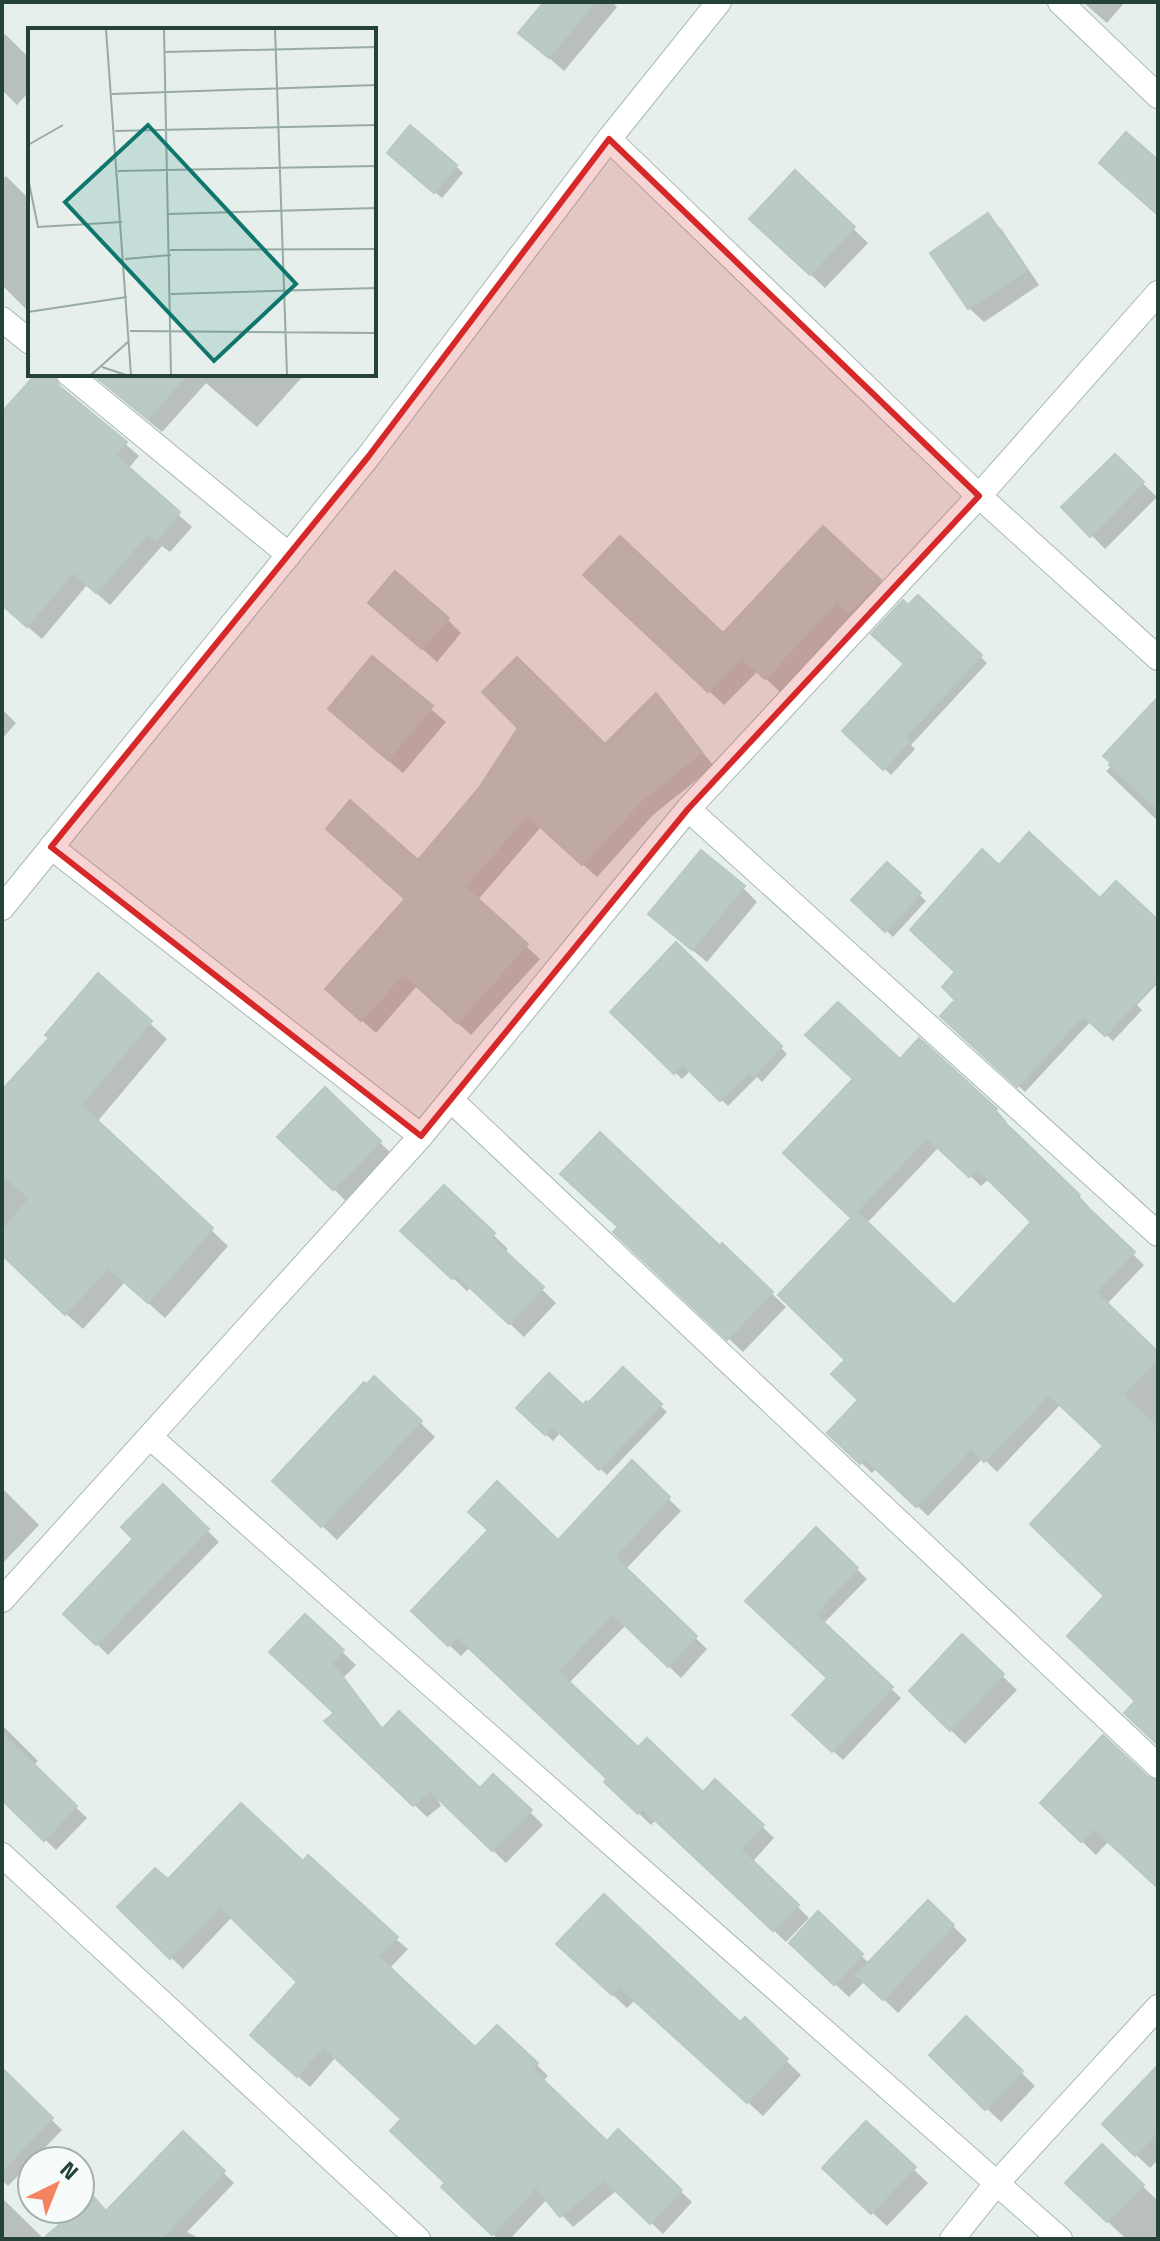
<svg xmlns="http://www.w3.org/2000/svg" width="1160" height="2241" font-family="'Titillium Web',sans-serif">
	<rect width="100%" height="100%" fill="#e6efeb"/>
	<path fill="#0003" fill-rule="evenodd" d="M 547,2 L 612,2 L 617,7 L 564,71 L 521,33 Z
		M 1083,2 L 1125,2 L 1107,23 Z
		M 5,34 L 30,59 L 30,91 L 17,105 L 2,90 L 2,37 Z
		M 396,159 L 456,166 L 463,173 L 442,198 Z
		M 795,173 L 868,243 L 825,288 L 766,233 Z
		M 6,176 L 30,200 L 30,313 L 2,285 L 2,180 Z
		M 988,216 L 1002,230 L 1039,285 L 984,322 L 969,308 Z
		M 91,374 L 305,374 L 257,427 L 206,383 L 162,432 Z
		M 90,413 L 139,456 L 128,469 L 192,527 L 170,552 L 162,546 L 110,605 L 87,585 L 42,639 L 2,605 L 2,431 Z
		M 1115,457 L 1157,497 L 1105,549 L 1064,507 Z
		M 879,581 L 893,595 L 865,626 L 852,615 L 780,692 L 758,671 L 724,705 L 600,589 L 724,635 Z
		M 918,598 L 987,663 L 911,745 L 915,749 L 891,775 L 845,731 L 906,665 L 908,608 Z
		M 371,603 L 447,619 L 461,633 L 437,662 Z
		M 372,659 L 446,722 L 403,773 L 344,723 Z
		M 656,696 L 714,766 L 653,815 L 597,877 L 541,827 L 477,901 L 540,959 L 471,1035 L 417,986 L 376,1033 L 341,1002 L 407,899 L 418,863 L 605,747 Z
		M 2,709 L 16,723 L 2,739 Z
		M 1158,729 L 1158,821 L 1106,771 Z
		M 887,865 L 926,901 L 893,937 L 854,900 Z
		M 999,868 L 1158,923 L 1158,983 L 1137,1005 L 1142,1010 L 1113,1041 L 1091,1021 L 1025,1092 L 949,1023 L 958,1000 L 958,972 Z
		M 743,888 L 757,902 L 707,962 L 665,928 Z
		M 676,944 L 787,1054 L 762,1082 L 757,1077 L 728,1106 L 691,1070 L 682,1079 L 613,1012 Z
		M 98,976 L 167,1039 L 97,1122 L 228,1246 L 165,1318 L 125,1282 L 83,1329 L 2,1256 L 2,1093 L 51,1038 Z
		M 900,1062 L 996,1110 L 1006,1121 L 1003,1124 L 1079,1196 L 1089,1207 L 1087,1210 L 1144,1265 L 1106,1305 L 1158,1355 L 1158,1743 L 1138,1701 L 1107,1597 L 1105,1446 L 1061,1404 L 997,1472 L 983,1458 L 928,1516 L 877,1468 L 872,1473 L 830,1433 L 861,1400 L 847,1360 L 854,1218 L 786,1153 ZM 939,1147 L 981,1186 L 989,1179 L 1034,1222 L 954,1308 L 866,1224 Z
		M 325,1090 L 394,1156 L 348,1203 L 280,1137 Z
		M 444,1188 L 508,1249 L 504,1253 L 556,1303 L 524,1337 L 471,1287 L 467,1291 L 417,1245 Z
		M 620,1228 L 720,1248 L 722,1246 L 786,1307 L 743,1352 L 630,1246 Z
		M 623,1370 L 667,1412 L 607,1475 L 561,1432 L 553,1441 L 518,1408 L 588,1406 Z
		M 375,1378 L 435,1437 L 337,1540 L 275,1481 Z
		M 632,1463 L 681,1511 L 625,1570 L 707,1649 L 681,1678 L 626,1625 L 568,1684 L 638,1750 L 703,1795 L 715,1781 L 774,1838 L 752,1862 L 809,1918 L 786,1942 L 656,1820 L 651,1825 L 619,1794 L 610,1780 L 470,1647 L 461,1656 L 425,1623 L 558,1542 Z
		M 163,1487 L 219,1542 L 108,1655 L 66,1614 L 136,1539 Z
		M 2,1488 L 39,1525 L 2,1564 Z
		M 816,1530 L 867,1579 L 823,1624 L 901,1698 L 843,1760 L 794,1715 L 830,1678 L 758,1610 Z
		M 305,1617 L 356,1665 L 344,1677 L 384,1730 L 480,1791 L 530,1812 L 543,1825 L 506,1863 L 436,1796 L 441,1806 L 427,1817 L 327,1721 L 337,1713 Z
		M 962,1637 L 1017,1690 L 965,1744 L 911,1691 Z
		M 2,1725 L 38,1761 L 33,1766 L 87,1818 L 56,1850 L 2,1797 Z
		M 1043,1803 L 1158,1811 L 1158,1887 L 1109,1841 L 1096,1855 Z
		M 303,1864 L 408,1949 L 389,1969 L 475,2050 L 536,2064 L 548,2076 L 542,2082 L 607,2144 L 618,2132 L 692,2202 L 663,2234 L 617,2190 L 573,2227 L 547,2199 L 510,2239 L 498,2239 L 444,2187 L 448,2183 L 403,2119 L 336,2057 L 310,2087 L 264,2046 L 300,1982 L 232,1917 L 183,1969 L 120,1907 L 168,1882 Z
		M 818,1914 L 870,1964 L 953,1926 L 967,1940 L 898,2013 L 865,1981 L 849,1997 L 806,1957 Z
		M 573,1958 L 740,2025 L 745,2020 L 801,2075 L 763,2116 L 635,2000 L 627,2008 Z
		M 966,2019 L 1035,2086 L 1001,2122 L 931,2055 Z
		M 2,2071 L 62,2130 L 8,2186 L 2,2180 Z
		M 1158,2100 L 1158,2160 L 1150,2168 L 1104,2124 Z
		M 866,2124 L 928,2183 L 887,2226 L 839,2182 Z
		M 183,2133 L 234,2183 L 187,2232 L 200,2239 L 106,2239 Z
		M 1102,2147 L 1158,2201 L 1158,2239 L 1126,2239 L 1068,2183 Z
		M 2,2198 L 43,2238 L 42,2239 L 2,2239 Z"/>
	<path fill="#bbcac4" stroke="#b8c9c2" stroke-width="2" d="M 544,2 L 595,2 L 549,58 L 518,33 Z
		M 410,125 L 457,165 L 434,193 L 387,153 Z
		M 1126,132 L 1158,160 L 1158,215 L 1099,163 Z
		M 795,170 L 855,227 L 810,275 L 749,219 Z
		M 988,213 L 1027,270 L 968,309 L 930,253 Z
		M 36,374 L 54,374 L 59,386 L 127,442 L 115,455 L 180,512 L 156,541 L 148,534 L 96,593 L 73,573 L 27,627 L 2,605 L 2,412 Z
		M 93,374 L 188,374 L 148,419 Z
		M 1115,454 L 1144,482 L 1090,537 L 1061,507 Z
		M 823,526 L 881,580 L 849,613 L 837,602 L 765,679 L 742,658 L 708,692 L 583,575 L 620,536 L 723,633 Z
		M 395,571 L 449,618 L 422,649 L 368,603 Z
		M 918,595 L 982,655 L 905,737 L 910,741 L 883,770 L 842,731 L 904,664 L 871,634 L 903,600 L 908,605 Z
		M 372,656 L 433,706 L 388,760 L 328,709 Z
		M 517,657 L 605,744 L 656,693 L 702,752 L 640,802 L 582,865 L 527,815 L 465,887 L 528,944 L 457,1023 L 403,974 L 361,1021 L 325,989 L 405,899 L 326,829 L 350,800 L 418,860 L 479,788 L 518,728 L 482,692 Z
		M 1158,697 L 1158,810 L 1109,765 L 1111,763 L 1103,756 Z
		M 1029,832 L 1100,898 L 1116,881 L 1158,920 L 1158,979 L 1105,1036 L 1083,1016 L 1017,1087 L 940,1016 L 955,1000 L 942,987 L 955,972 L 910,930 L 982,849 L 999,865 Z
		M 701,850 L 745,886 L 692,950 L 648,914 Z
		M 887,862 L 921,893 L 885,932 L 851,900 Z
		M 676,942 L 782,1046 L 754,1076 L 749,1072 L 720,1101 L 683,1065 L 674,1074 L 610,1012 Z
		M 98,973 L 152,1021 L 81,1105 L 213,1228 L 148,1303 L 108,1268 L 65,1315 L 2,1255 L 2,1231 L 29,1198 L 2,1175 L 2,1090 L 49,1038 L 45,1035 Z
		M 838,1002 L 900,1059 L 919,1038 L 997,1109 L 994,1112 L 1080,1195 L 1077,1197 L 1135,1252 L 1096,1292 L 1158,1352 L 1158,1358 L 1123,1395 L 1158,1428 L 1158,1745 L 1124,1713 L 1135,1701 L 1067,1636 L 1104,1596 L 1030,1524 L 1103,1446 L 1049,1395 L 984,1462 L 971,1449 L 916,1507 L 865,1459 L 860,1464 L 827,1433 L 858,1400 L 831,1374 L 845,1360 L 778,1295 L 857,1212 L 954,1305 L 1031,1222 L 977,1169 L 969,1177 L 927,1138 L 851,1218 L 783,1153 L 853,1079 L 805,1035 Z
		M 325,1087 L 381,1141 L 333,1190 L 277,1137 Z
		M 600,1132 L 720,1246 L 722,1243 L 773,1292 L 727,1340 L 613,1232 L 618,1227 L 560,1174 Z
		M 444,1185 L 495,1233 L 491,1238 L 544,1287 L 509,1324 L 456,1275 L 452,1279 L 400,1231 Z
		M 623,1367 L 662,1404 L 599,1470 L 553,1427 L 545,1435 L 516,1408 L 549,1373 L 583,1405 L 586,1401 L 588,1403 Z
		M 374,1376 L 422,1421 L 321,1527 L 272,1481 L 364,1382 L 367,1384 Z
		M 632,1460 L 670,1497 L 615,1557 L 697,1636 L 668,1667 L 613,1614 L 558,1671 L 638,1747 L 647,1738 L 703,1792 L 715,1779 L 764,1825 L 741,1849 L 799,1905 L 773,1931 L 643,1809 L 638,1814 L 604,1782 L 607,1779 L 457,1637 L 448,1646 L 411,1611 L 488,1530 L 468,1512 L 497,1481 L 558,1540 Z
		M 163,1484 L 209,1529 L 96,1645 L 63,1614 L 133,1539 L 121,1527 Z
		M 816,1527 L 858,1568 L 815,1614 L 893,1687 L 832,1752 L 792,1715 L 827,1678 L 745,1601 Z
		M 305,1614 L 344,1650 L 332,1663 L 382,1729 L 399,1711 L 480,1788 L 493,1774 L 532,1810 L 492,1851 L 428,1789 L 429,1792 L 413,1806 L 324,1721 L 334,1713 L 269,1652 Z
		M 962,1634 L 1004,1674 L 950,1731 L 909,1691 Z
		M 2,1733 L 77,1806 L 44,1841 L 2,1800 Z
		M 1103,1735 L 1148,1777 L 1158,1781 L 1158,1888 L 1094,1829 L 1081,1842 L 1040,1803 Z
		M 241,1803 L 303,1861 L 308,1855 L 398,1937 L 378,1956 L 475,2047 L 497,2025 L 538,2063 L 532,2069 L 607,2141 L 618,2129 L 682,2190 L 650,2224 L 604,2180 L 560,2217 L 536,2188 L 492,2235 L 441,2187 L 445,2183 L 390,2131 L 401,2119 L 323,2047 L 297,2077 L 250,2035 L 297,1982 L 220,1907 L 170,1959 L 117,1907 L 155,1868 L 168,1879 Z
		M 604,1894 L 740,2022 L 745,2017 L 788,2059 L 747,2103 L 619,1987 L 612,1995 L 556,1944 Z
		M 928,1900 L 954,1925 L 883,2000 L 856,1975 Z
		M 818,1911 L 863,1954 L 834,1985 L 789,1943 Z
		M 966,2016 L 1023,2071 L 985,2110 L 929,2055 Z
		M 1158,2065 L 1158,2131 L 1135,2156 L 1102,2124 Z
		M 2,2068 L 53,2118 L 2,2171 Z
		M 866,2121 L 916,2167 L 871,2214 L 822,2168 Z
		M 183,2131 L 225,2171 L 161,2239 L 43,2239 L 77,2209 L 80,2209 L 80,2206 L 92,2195 L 106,2211 Z
		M 1102,2144 L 1144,2185 L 1107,2222 L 1065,2183 Z"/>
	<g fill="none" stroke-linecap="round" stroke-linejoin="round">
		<defs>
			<path id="street" d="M 1060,2 L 1158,96
				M 609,139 L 979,496 L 1158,658
				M 2,319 L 30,342
				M 69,374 L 289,555
				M 688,809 L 1158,1234
				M 51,847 L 421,1136
				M 451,1100 L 1158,1766
				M 150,1437 L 1060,2239
				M 2,1600 L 421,1136 L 688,809 L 979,496 L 1158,293
				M 2,1855 L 418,2239
				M 952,2239 L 996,2184 L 1158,2007"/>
			<path id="secondary" d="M 2,908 L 368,457 L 609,139 L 719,2"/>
		</defs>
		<use href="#street" stroke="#a8b8b2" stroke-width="26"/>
		<use href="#secondary" stroke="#a4bbb3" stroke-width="26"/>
		<use href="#street" stroke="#fff" stroke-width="24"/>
		<use href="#secondary" stroke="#fff" stroke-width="24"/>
	</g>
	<path fill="#d62828" fill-opacity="0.2" stroke="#d62828" stroke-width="6" stroke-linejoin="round" d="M 609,139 L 979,496 L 688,809 L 421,1136 L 51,847 L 368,457 Z"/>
	<g transform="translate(28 28)">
		<rect width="348" height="348" fill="#e6efeb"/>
		<path fill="none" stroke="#98aaa4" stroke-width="2" d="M 78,1 L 103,347M 136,1 L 143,347M 247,1 L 259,347M 136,24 L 348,19M 84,66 L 348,57M 87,103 L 348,97M 0,117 L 35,97M 90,143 L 348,138M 0,150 L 10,199 L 94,194M 140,186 L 348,180M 142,222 L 348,221M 97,231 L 143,227M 143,266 L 348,260M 0,284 L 99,269M 102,303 L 348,305M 74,339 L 98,347M 63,347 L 101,313"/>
		<path fill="#0f766e" fill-opacity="0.15" stroke="#0f766e" stroke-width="4" d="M 120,97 L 268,256 L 186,333 L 37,174 Z"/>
		<rect width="348" height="348" fill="none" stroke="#24423a" stroke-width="4"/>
	</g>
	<rect width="1160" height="2241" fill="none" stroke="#24423a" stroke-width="8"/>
	<g transform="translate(56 2185) rotate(43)"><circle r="38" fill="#f7fbf9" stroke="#a3b1ad" stroke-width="2"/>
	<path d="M0-6L14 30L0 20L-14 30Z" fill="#f4845f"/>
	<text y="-12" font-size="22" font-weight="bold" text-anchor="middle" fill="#24423a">N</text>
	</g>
</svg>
